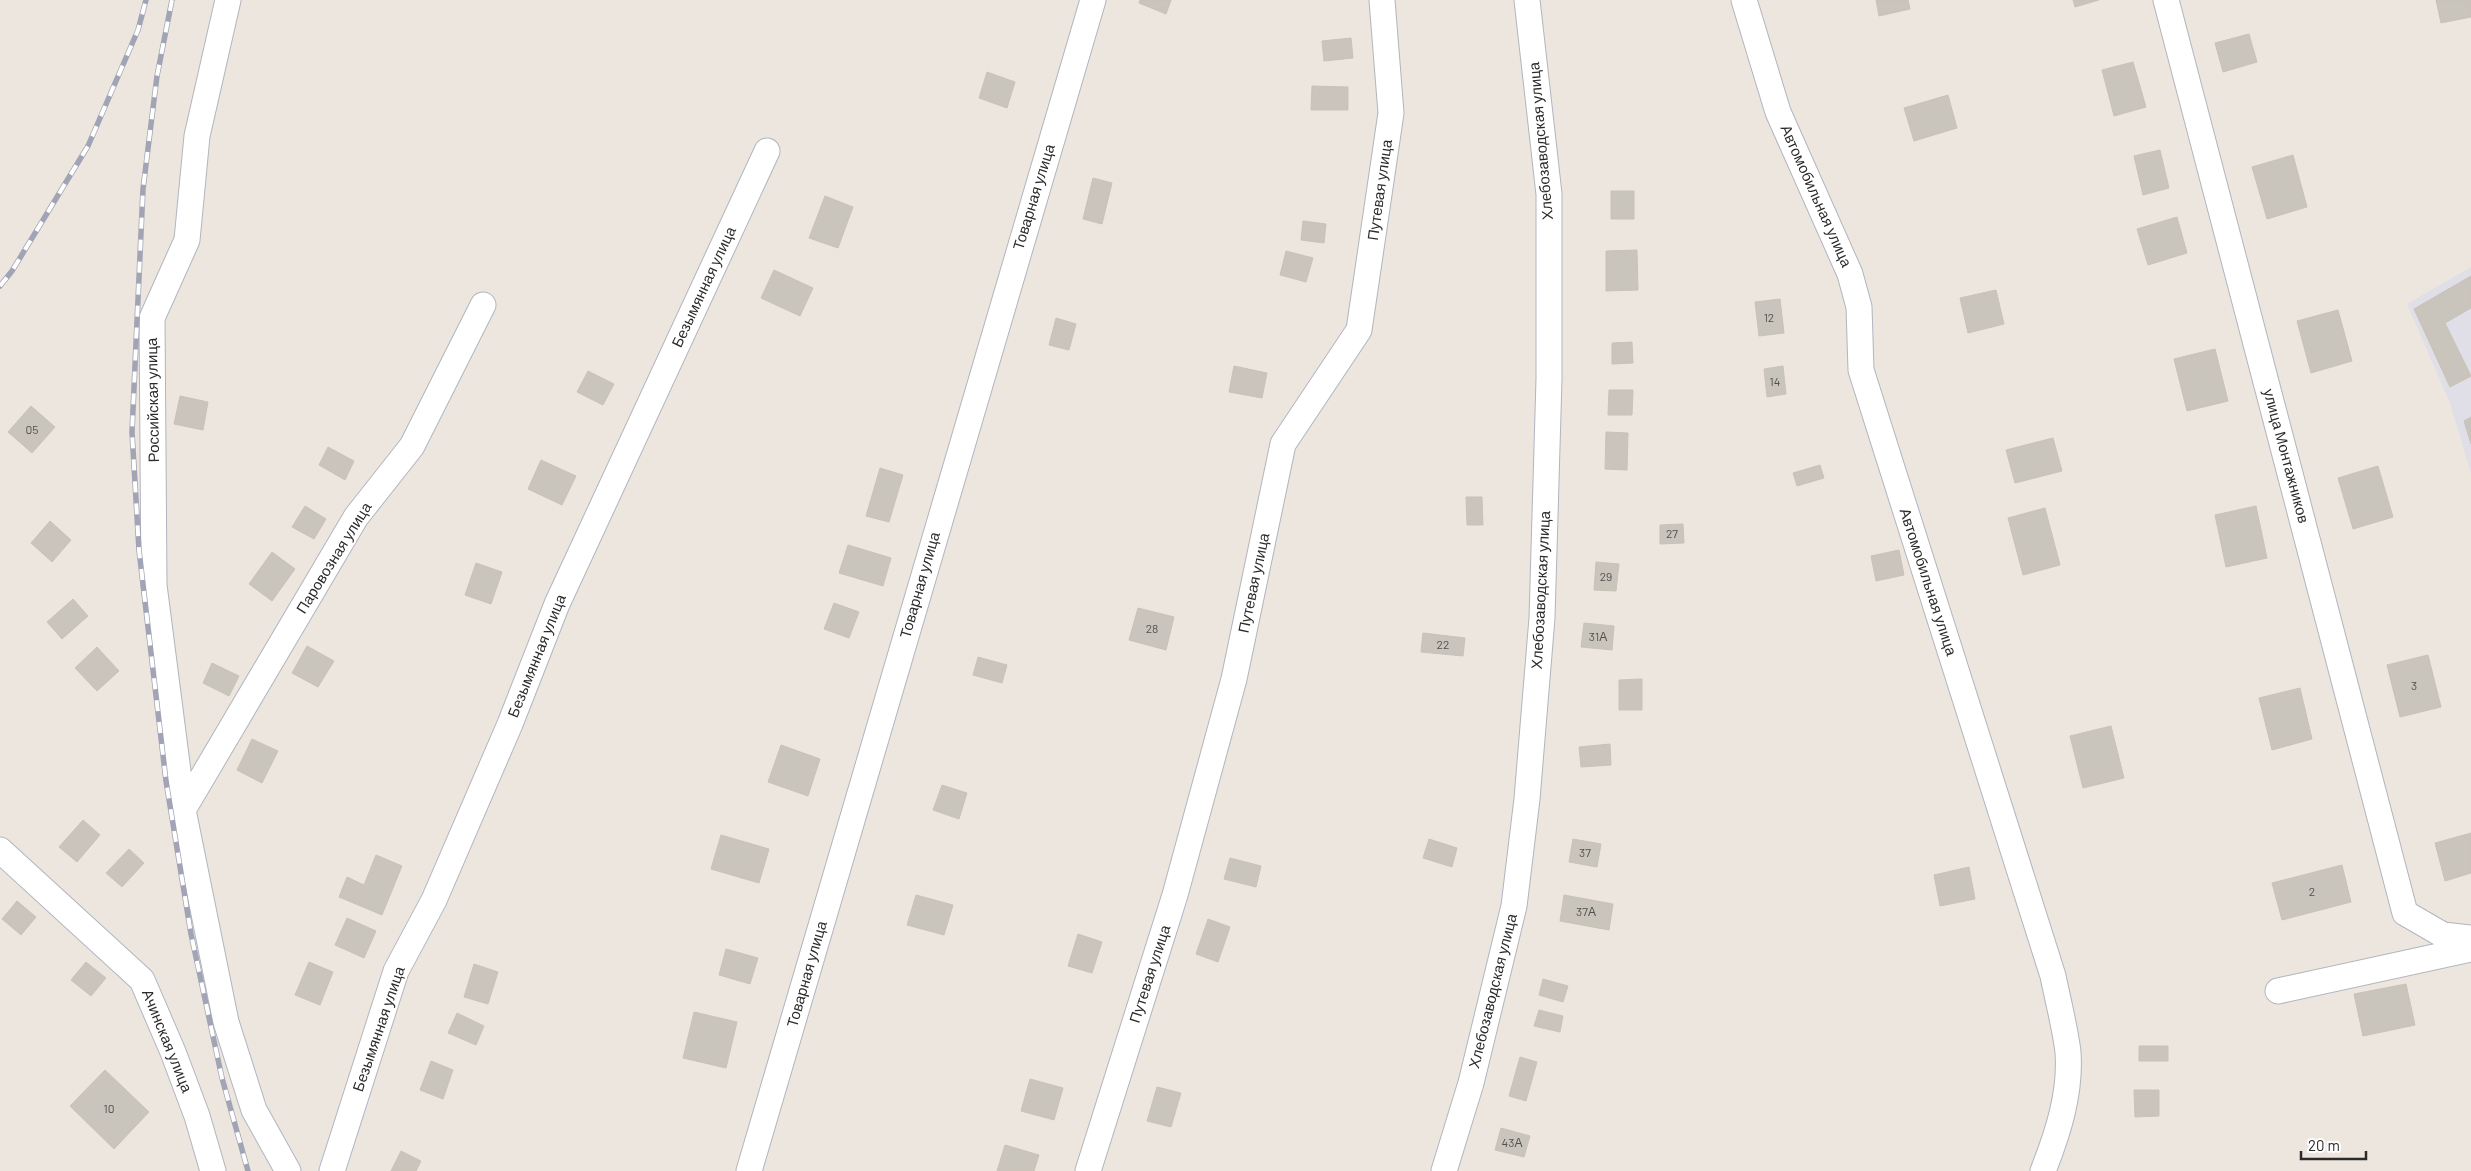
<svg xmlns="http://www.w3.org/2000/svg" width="2471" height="1171" font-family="Barlow,sans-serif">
	<rect width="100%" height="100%" fill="#ede6de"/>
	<path fill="#e0dee6" d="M 2471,267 L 2471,473 L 2450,403 L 2407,304 Z"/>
	<path fill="#c9c4bc" stroke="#c8c2b7" d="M 1140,0 L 1171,0 L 1166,14 L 1139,3 Z
		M 1876,0 L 1908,0 L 1910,9 L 1879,16 Z
		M 2073,0 L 2099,0 L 2075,7 Z
		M 2436,0 L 2471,0 L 2471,17 L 2441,23 Z
		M 2249,34 L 2257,62 L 2223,72 L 2215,43 Z
		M 1351,38 L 1353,58 L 1324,61 L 1322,41 Z
		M 2133,62 L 2146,107 L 2114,116 L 2102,70 Z
		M 987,72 L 1015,82 L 1007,108 L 979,98 Z
		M 1312,86 L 1348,87 L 1348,110 L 1311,110 Z
		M 1948,95 L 1957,128 L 1914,141 L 1904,108 Z
		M 2160,150 L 2169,188 L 2143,195 L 2134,156 Z
		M 2293,155 L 2307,207 L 2267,219 L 2252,167 Z
		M 1093,178 L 1112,183 L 1102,224 L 1083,219 Z
		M 1611,191 L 1634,191 L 1634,219 L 1611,219 Z
		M 825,196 L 853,207 L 838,248 L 809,238 Z
		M 2177,217 L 2187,253 L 2148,265 L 2137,229 Z
		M 1303,221 L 1326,224 L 1324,243 L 1301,240 Z
		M 1637,250 L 1638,290 L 1606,291 L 1606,251 Z
		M 1286,251 L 1313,258 L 1306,282 L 1280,275 Z
		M 774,270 L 813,288 L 800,316 L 761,298 Z
		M 2471,276 L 2471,308 L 2445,323 L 2471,376 L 2450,387 L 2414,309 Z
		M 1996,290 L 2004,324 L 1968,333 L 1960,298 Z
		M 1780,299 L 1784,333 L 1759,336 L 1755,302 Z
		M 2338,310 L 2352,361 L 2311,373 L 2297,321 Z
		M 1056,318 L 1076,324 L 1069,350 L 1049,345 Z
		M 1632,342 L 1633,363 L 1612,364 L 1612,343 Z
		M 2215,349 L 2228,401 L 2187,411 L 2174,359 Z
		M 1234,366 L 1267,373 L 1262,398 L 1229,392 Z
		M 1783,366 L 1786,394 L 1767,397 L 1764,369 Z
		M 588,371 L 614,384 L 603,405 L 577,392 Z
		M 1609,390 L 1633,390 L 1632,415 L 1608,415 Z
		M 180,396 L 208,402 L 203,430 L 174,424 Z
		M 31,406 L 55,427 L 32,453 L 8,432 Z
		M 2471,417 L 2471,444 L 2464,421 Z
		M 1606,432 L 1628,433 L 1627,470 L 1605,469 Z
		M 2053,438 L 2062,471 L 2015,483 L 2006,450 Z
		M 328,447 L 354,461 L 345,480 L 319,465 Z
		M 541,460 L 576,476 L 562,505 L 528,489 Z
		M 1820,465 L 1824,478 L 1797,486 L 1793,473 Z
		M 2378,466 L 2393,517 L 2353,529 L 2338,478 Z
		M 880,468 L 903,475 L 889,522 L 866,516 Z
		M 1466,497 L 1482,497 L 1483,525 L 1467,525 Z
		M 305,506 L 326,519 L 314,539 L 292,527 Z
		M 2256,506 L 2267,558 L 2226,567 L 2215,515 Z
		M 2045,508 L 2060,565 L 2023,575 L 2008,518 Z
		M 50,521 L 71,540 L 52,562 L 31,543 Z
		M 1683,524 L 1684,543 L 1660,544 L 1660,525 Z
		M 848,545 L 891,558 L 883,586 L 839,573 Z
		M 1899,550 L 1904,575 L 1876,581 L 1871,556 Z
		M 272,552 L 295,569 L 272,601 L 249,584 Z
		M 1596,562 L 1619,564 L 1616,591 L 1594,590 Z
		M 476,563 L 502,572 L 491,604 L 465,595 Z
		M 73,599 L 88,616 L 62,639 L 47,622 Z
		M 834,603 L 859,612 L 849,638 L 824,629 Z
		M 1138,608 L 1174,617 L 1166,650 L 1129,640 Z
		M 1584,623 L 1614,626 L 1612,650 L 1581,647 Z
		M 1423,633 L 1465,638 L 1463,656 L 1421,652 Z
		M 307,646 L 334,661 L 318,687 L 292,673 Z
		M 97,647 L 119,671 L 97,691 L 75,668 Z
		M 2428,655 L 2441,707 L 2400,717 L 2387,665 Z
		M 978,657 L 1007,665 L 1002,683 L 973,675 Z
		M 212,663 L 239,676 L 229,696 L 203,683 Z
		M 1642,679 L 1642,710 L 1619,710 L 1619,680 Z
		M 2300,688 L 2312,739 L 2272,750 L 2259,698 Z
		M 2111,726 L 2124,778 L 2083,788 L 2070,736 Z
		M 252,739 L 278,751 L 262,783 L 237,770 Z
		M 1610,744 L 1611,765 L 1581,767 L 1579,747 Z
		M 781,745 L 820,759 L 808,796 L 768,782 Z
		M 942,785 L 967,793 L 959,819 L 933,810 Z
		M 83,820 L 100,835 L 77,862 L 59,847 Z
		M 2471,833 L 2471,873 L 2445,881 L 2435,843 Z
		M 721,835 L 769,849 L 759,883 L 711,869 Z
		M 1429,839 L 1457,848 L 1452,867 L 1423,858 Z
		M 1573,839 L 1601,844 L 1597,867 L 1569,862 Z
		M 129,849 L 144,863 L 122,887 L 106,873 Z
		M 376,855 L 402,866 L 382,915 L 339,897 L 347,877 L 364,885 Z
		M 1230,858 L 1261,866 L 1256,887 L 1224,879 Z
		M 2342,865 L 2351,902 L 2282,920 L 2272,883 Z
		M 1969,867 L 1975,899 L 1940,906 L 1934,875 Z
		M 916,895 L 953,905 L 944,935 L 907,925 Z
		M 1564,895 L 1613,904 L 1609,930 L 1560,921 Z
		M 17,901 L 36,917 L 21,935 L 2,919 Z
		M 347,918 L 376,931 L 364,958 L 335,945 Z
		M 1208,919 L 1230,927 L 1218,962 L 1196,954 Z
		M 1078,934 L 1102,942 L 1092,973 L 1068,966 Z
		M 726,949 L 758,958 L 750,984 L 719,975 Z
		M 86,962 L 106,978 L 91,996 L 71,980 Z
		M 309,962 L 333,972 L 320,1005 L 295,995 Z
		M 474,964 L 498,972 L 488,1004 L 464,997 Z
		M 1543,979 L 1568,986 L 1563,1002 L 1539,995 Z
		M 2406,984 L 2415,1025 L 2363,1036 L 2354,994 Z
		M 1539,1010 L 1563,1016 L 1560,1032 L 1534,1026 Z
		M 694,1012 L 737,1022 L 726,1068 L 683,1058 Z
		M 457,1013 L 484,1026 L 476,1045 L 448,1033 Z
		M 2139,1046 L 2168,1046 L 2168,1061 L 2139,1061 Z
		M 1520,1057 L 1537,1062 L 1526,1101 L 1509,1096 Z
		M 431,1061 L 453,1070 L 443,1099 L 420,1090 Z
		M 105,1070 L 149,1112 L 114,1149 L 70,1106 Z
		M 1030,1079 L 1063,1088 L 1054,1120 L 1021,1111 Z
		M 1157,1087 L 1181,1093 L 1171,1127 L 1147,1121 Z
		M 2134,1090 L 2159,1090 L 2159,1116 L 2135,1117 Z
		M 1501,1128 L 1530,1136 L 1524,1157 L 1495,1150 Z
		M 1005,1145 L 1039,1155 L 1034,1171 L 997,1171 Z
		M 401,1151 L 421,1161 L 416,1171 L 391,1171 Z"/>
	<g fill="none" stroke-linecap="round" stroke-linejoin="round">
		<defs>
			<path id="minor" d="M 228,0 L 197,136 L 187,240 L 152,318 L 154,585 L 183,810 L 226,1022 L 254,1110 L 288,1171
				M 1744,0 L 1778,112 L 1850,274 L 1859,307 L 1861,370 L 2053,976 C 2058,1001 2065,1027 2068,1052 C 2071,1093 2058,1133 2043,1171
				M 2166,0 L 2405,913 L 2443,935 L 2471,938
				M 183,810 L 356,517 L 412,446 L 483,305
				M 0,850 L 142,980 L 173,1052 L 197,1116 L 213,1171
				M 2278,991 L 2471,949
				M 332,1171 L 396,971 L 434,900 L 510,724 L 557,604 L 767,151
				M 749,1171 L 1093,0
				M 1088,1171 L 1175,895 L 1234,679 L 1283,444 L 1359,330 L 1391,113 L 1382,0
				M 1444,1171 L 1471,1083 L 1514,906 L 1527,799 L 1542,618 L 1549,379 L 1549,194 L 1527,0"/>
		</defs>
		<use href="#minor" stroke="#b1b5bf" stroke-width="27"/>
		<use href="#minor" stroke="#fff" stroke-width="25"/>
		<defs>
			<path id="rail" d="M 172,0 L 157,76 L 143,189 L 132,432 L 139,550 L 166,781 L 191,934 L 222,1078 L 248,1171
				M 0,286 L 12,271 L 88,146 L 138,30 L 146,0"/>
		</defs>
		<use href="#rail" stroke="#a1a4b5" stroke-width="5.5"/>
		<use href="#rail" stroke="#fff" stroke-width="4" stroke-dasharray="11" stroke-linecap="butt"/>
	</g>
	<g text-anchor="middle" stroke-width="4" stroke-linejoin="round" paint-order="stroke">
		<g font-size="12" fill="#52514f">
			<text x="1769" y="322">12</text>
			<text x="1775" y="386">14</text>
			<text x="32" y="434">05</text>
			<text x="1672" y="538">27</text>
			<text x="1606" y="581">29</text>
			<text x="1152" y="633">28</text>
			<text x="1598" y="641">31А</text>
			<text x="1443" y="649">22</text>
			<text x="2414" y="690">3</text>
			<text x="1585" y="857">37</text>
			<text x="2312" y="896">2</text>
			<text x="1586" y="916">37А</text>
			<text x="109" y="1113">10</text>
			<text x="1512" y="1147">43А</text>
		</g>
		<g font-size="15" fill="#2b2b2b" stroke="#fff">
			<text transform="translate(1541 141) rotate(-95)" y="5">Хлебозаводская улица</text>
			<text transform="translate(1380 190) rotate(-82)" y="5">Путевая улица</text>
			<text transform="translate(1816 196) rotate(66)" y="5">Автомобильная улица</text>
			<text transform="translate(1034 197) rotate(-73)" y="5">Товарная улица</text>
			<text transform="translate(704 287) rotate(-65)" y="5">Безымянная улица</text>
			<text transform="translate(153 400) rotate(-91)" y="5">Российская улица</text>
			<text transform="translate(2286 456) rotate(75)" y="5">улица Монтажников</text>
			<text transform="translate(334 558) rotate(-58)" y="5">Паровозная улица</text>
			<text transform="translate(1928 582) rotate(72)" y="5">Автомобильная улица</text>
			<text transform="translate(1254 583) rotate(-78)" y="5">Путевая улица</text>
			<text transform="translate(920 585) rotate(-74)" y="5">Товарная улица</text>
			<text transform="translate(1541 590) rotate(-87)" y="5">Хлебозаводская улица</text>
			<text transform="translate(537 656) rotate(-68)" y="5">Безымянная улица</text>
			<text transform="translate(807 974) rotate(-74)" y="5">Товарная улица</text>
			<text transform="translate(1150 974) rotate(-72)" y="5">Путевая улица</text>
			<text transform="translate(1493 991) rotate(-76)" y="5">Хлебозаводская улица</text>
			<text transform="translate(379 1029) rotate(-71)" y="5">Безымянная улица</text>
			<text transform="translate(167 1041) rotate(68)" y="5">Ачинская улица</text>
		</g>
	</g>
	<path d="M2301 1151v8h65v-8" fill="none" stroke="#2b2b2b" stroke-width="2.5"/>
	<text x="2308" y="1151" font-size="15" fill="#2b2b2b" stroke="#ffffff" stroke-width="4" paint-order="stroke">20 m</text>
</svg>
